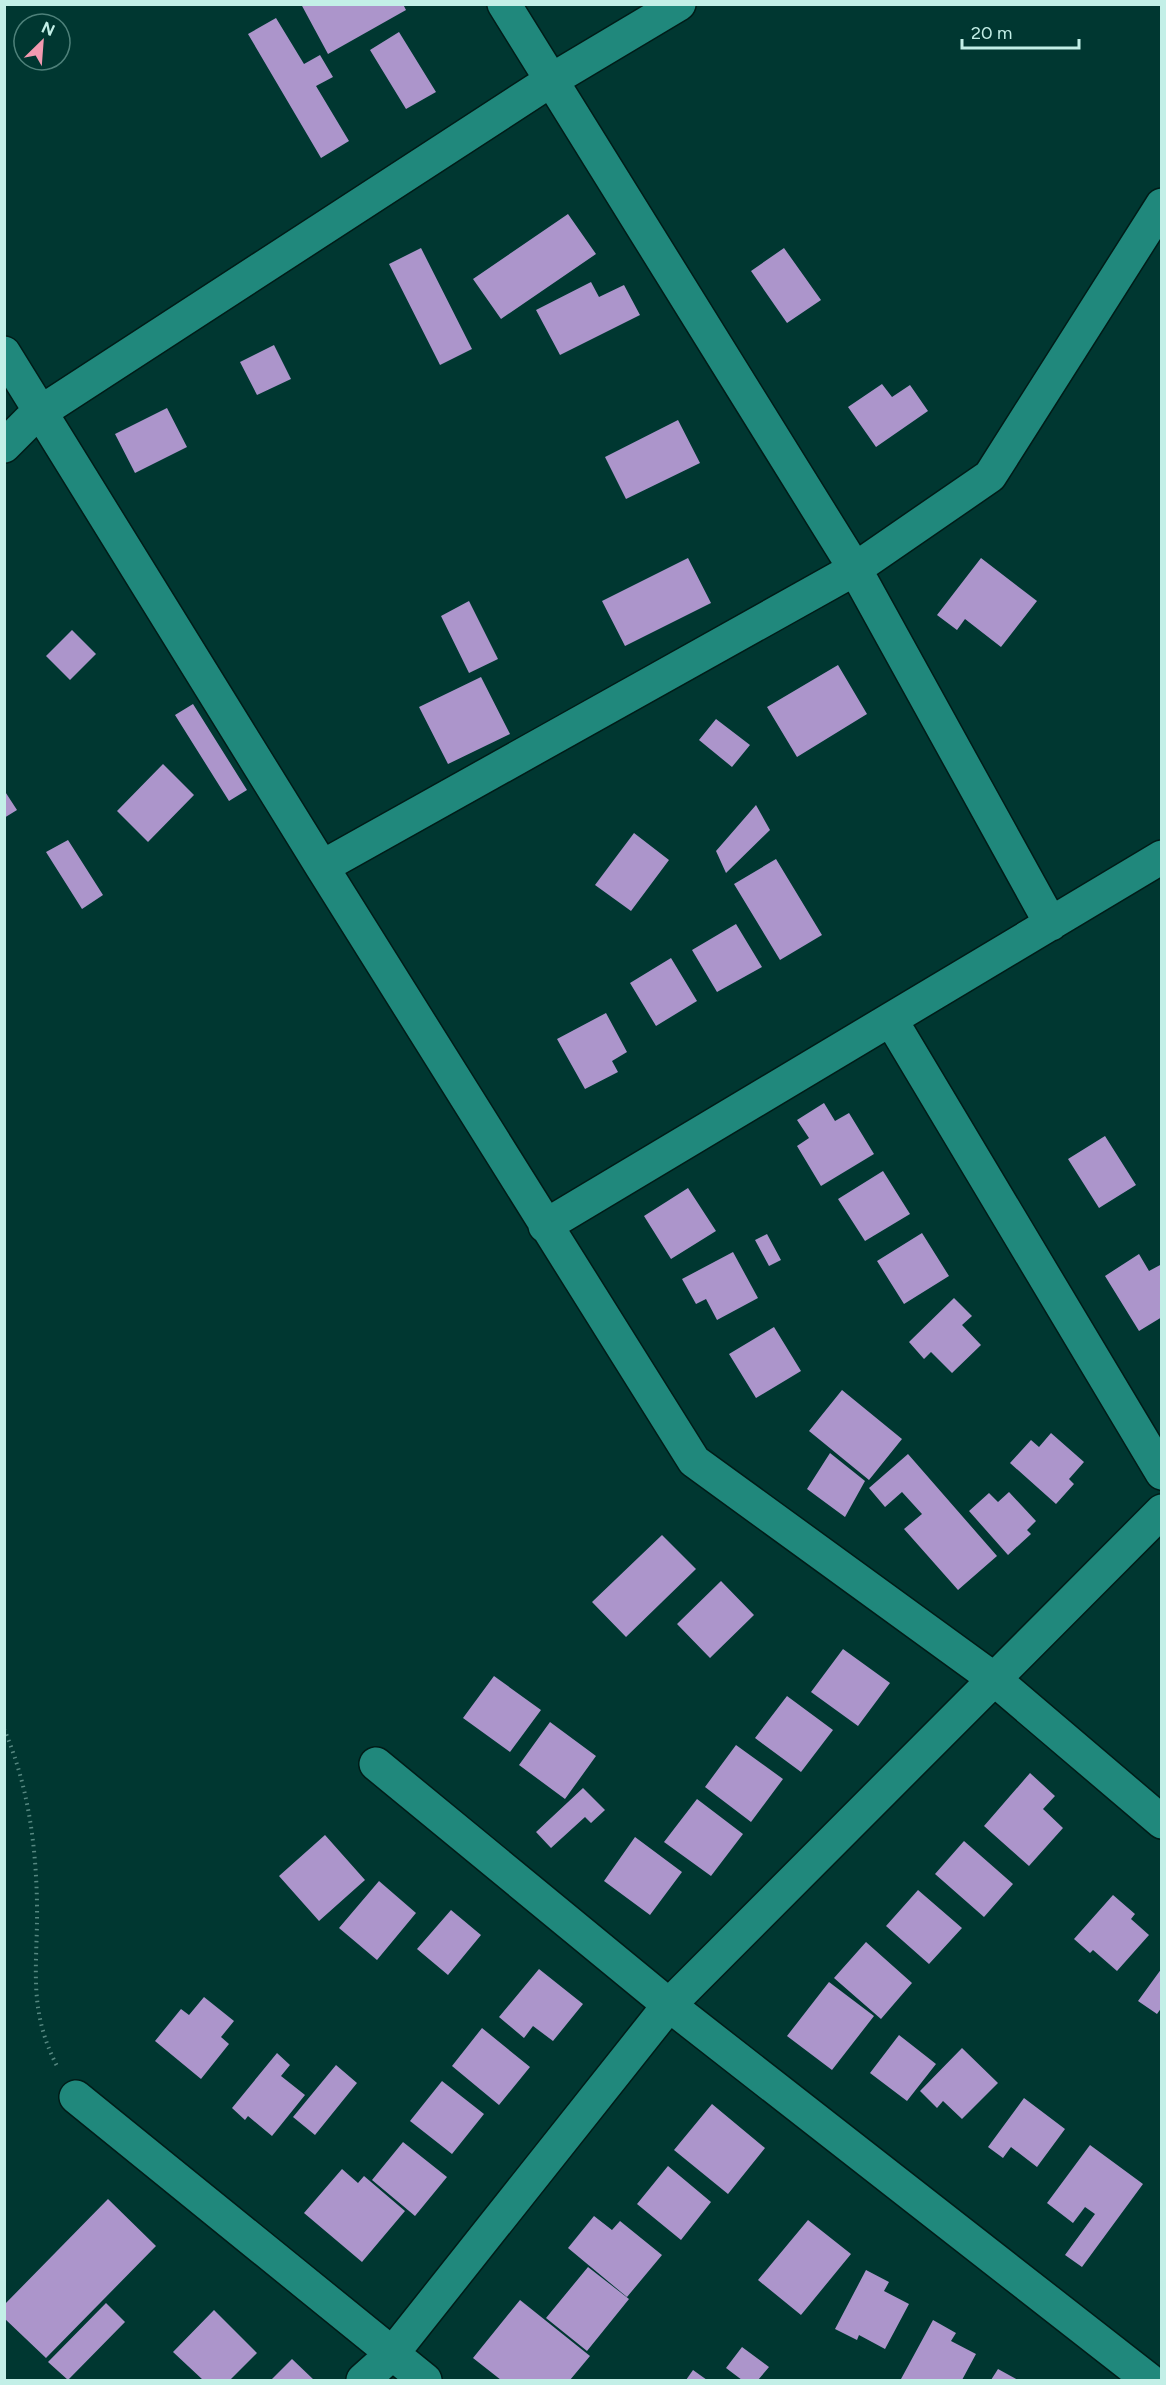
<svg xmlns="http://www.w3.org/2000/svg" width="1166" height="2385" font-family="Figtree,sans-serif">
	<rect width="100%" height="100%" fill="#003731"/>
	<path fill="#ac95cb" d="M 301,4 L 403,4 L 406,10 L 328,54 Z
		M 276,18 L 304,64 L 320,55 L 333,77 L 316,86 L 349,141 L 321,158 L 248,34 Z
		M 399,32 L 436,92 L 406,109 L 370,50 Z
		M 568,214 L 596,254 L 501,319 L 473,279 Z
		M 421,248 L 472,349 L 440,365 L 389,264 Z
		M 784,248 L 821,300 L 787,323 L 751,271 Z
		M 591,282 L 599,297 L 624,285 L 640,315 L 560,355 L 536,310 Z
		M 274,345 L 291,379 L 257,395 L 240,362 Z
		M 882,384 L 892,397 L 910,385 L 928,411 L 876,447 L 848,407 Z
		M 167,408 L 187,447 L 135,473 L 115,434 Z
		M 678,420 L 700,463 L 626,499 L 605,457 Z
		M 688,558 L 711,603 L 625,646 L 602,601 Z
		M 981,558 L 1037,601 L 1001,647 L 965,619 L 957,630 L 937,615 Z
		M 469,601 L 498,659 L 469,673 L 441,616 Z
		M 72,630 L 96,654 L 70,680 L 46,656 Z
		M 838,665 L 867,714 L 797,757 L 767,707 Z
		M 481,677 L 510,734 L 448,764 L 419,707 Z
		M 193,704 L 247,790 L 229,801 L 175,715 Z
		M 716,719 L 750,745 L 732,767 L 699,740 Z
		M 163,764 L 194,795 L 148,842 L 117,811 Z
		M 4,790 L 17,810 L 4,818 Z
		M 756,805 L 770,830 L 726,873 L 716,851 Z
		M 634,833 L 669,860 L 631,911 L 595,885 Z
		M 68,840 L 103,895 L 82,909 L 46,852 Z
		M 776,859 L 822,935 L 780,960 L 734,884 Z
		M 736,924 L 762,967 L 717,992 L 692,950 Z
		M 671,958 L 697,1001 L 656,1026 L 630,983 Z
		M 606,1013 L 627,1052 L 612,1061 L 618,1072 L 585,1089 L 557,1039 Z
		M 824,1103 L 835,1121 L 849,1113 L 874,1154 L 821,1186 L 797,1146 L 809,1138 L 797,1120 Z
		M 1105,1136 L 1136,1185 L 1099,1208 L 1068,1159 Z
		M 883,1171 L 910,1214 L 865,1241 L 838,1199 Z
		M 688,1188 L 716,1231 L 671,1259 L 644,1216 Z
		M 922,1233 L 949,1276 L 904,1304 L 877,1261 Z
		M 767,1234 L 781,1260 L 769,1266 L 755,1240 Z
		M 733,1252 L 758,1298 L 717,1320 L 706,1299 L 696,1304 L 682,1279 Z
		M 1139,1254 L 1149,1271 L 1162,1264 L 1162,1317 L 1139,1331 L 1105,1276 Z
		M 954,1298 L 972,1316 L 962,1325 L 981,1345 L 952,1373 L 931,1352 L 924,1359 L 909,1342 Z
		M 774,1327 L 801,1371 L 756,1398 L 729,1354 Z
		M 842,1390 L 902,1439 L 869,1480 L 809,1431 Z
		M 1051,1433 L 1084,1462 L 1069,1479 L 1074,1484 L 1056,1504 L 1010,1463 L 1031,1440 L 1039,1447 Z
		M 830,1453 L 865,1481 L 845,1517 L 807,1489 Z
		M 908,1454 L 997,1556 L 958,1590 L 904,1529 L 922,1514 L 902,1492 L 885,1507 L 869,1488 Z
		M 1009,1492 L 1036,1521 L 1027,1530 L 1031,1534 L 1008,1555 L 969,1511 L 989,1493 L 998,1502 Z
		M 662,1535 L 696,1569 L 626,1637 L 592,1602 Z
		M 721,1581 L 754,1615 L 710,1658 L 677,1624 Z
		M 843,1649 L 890,1683 L 858,1726 L 811,1692 Z
		M 494,1676 L 541,1710 L 510,1752 L 463,1718 Z
		M 787,1696 L 833,1730 L 801,1772 L 755,1738 Z
		M 550,1722 L 596,1756 L 565,1799 L 519,1765 Z
		M 736,1745 L 783,1779 L 751,1822 L 705,1787 Z
		M 1030,1773 L 1055,1796 L 1043,1809 L 1063,1828 L 1029,1866 L 984,1826 Z
		M 583,1788 L 605,1810 L 591,1823 L 585,1817 L 551,1848 L 536,1832 Z
		M 697,1799 L 743,1834 L 711,1876 L 664,1842 Z
		M 325,1835 L 365,1880 L 319,1921 L 279,1876 Z
		M 635,1837 L 682,1872 L 650,1915 L 604,1881 Z
		M 964,1841 L 1013,1884 L 984,1917 L 935,1874 Z
		M 379,1881 L 416,1913 L 377,1960 L 339,1928 Z
		M 918,1890 L 962,1928 L 929,1964 L 886,1926 Z
		M 1113,1895 L 1135,1914 L 1131,1919 L 1149,1935 L 1117,1971 L 1093,1950 L 1090,1953 L 1074,1939 Z
		M 451,1910 L 481,1935 L 448,1975 L 417,1949 Z
		M 866,1942 L 912,1983 L 881,2019 L 834,1978 Z
		M 1162,1968 L 1162,2007 L 1157,2014 L 1138,2001 Z
		M 539,1969 L 583,2004 L 553,2041 L 533,2026 L 524,2038 L 499,2017 Z
		M 829,1982 L 874,2016 L 832,2070 L 787,2036 Z
		M 204,1997 L 234,2021 L 221,2037 L 229,2044 L 201,2079 L 155,2041 L 181,2009 L 189,2015 Z
		M 482,2028 L 530,2067 L 499,2105 L 452,2066 Z
		M 899,2035 L 936,2064 L 907,2101 L 870,2073 Z
		M 962,2048 L 998,2083 L 962,2119 L 943,2101 L 937,2108 L 920,2091 Z
		M 277,2053 L 290,2065 L 281,2076 L 305,2095 L 272,2136 L 248,2116 L 245,2120 L 232,2108 Z
		M 336,2065 L 357,2083 L 315,2135 L 293,2117 Z
		M 442,2081 L 484,2114 L 452,2154 L 410,2121 Z
		M 1024,2098 L 1065,2129 L 1037,2167 L 1011,2147 L 1003,2158 L 988,2147 Z
		M 712,2104 L 765,2148 L 728,2194 L 674,2150 Z
		M 403,2142 L 447,2177 L 415,2216 L 372,2180 Z
		M 1090,2145 L 1143,2184 L 1082,2267 L 1065,2255 L 1095,2214 L 1085,2207 L 1073,2223 L 1047,2203 Z
		M 668,2166 L 711,2202 L 681,2240 L 637,2204 Z
		M 342,2169 L 358,2183 L 364,2176 L 405,2211 L 362,2262 L 304,2213 Z
		M 108,2199 L 156,2246 L 46,2358 L 4,2318 L 4,2305 Z
		M 594,2216 L 612,2230 L 620,2221 L 662,2255 L 627,2297 L 568,2248 Z
		M 808,2220 L 851,2254 L 801,2315 L 758,2280 Z
		M 588,2267 L 629,2299 L 587,2351 L 546,2318 Z
		M 866,2270 L 889,2282 L 884,2291 L 909,2304 L 885,2349 L 859,2335 L 857,2340 L 835,2329 Z
		M 520,2300 L 590,2356 L 570,2380 L 501,2380 L 473,2358 Z
		M 106,2303 L 125,2322 L 68,2380 L 48,2362 Z
		M 214,2310 L 257,2353 L 230,2380 L 203,2380 L 173,2352 Z
		M 933,2320 L 956,2333 L 951,2341 L 976,2354 L 962,2380 L 904,2380 L 901,2379 Z
		M 742,2347 L 769,2367 L 758,2380 L 742,2380 L 726,2368 Z
		M 292,2359 L 314,2380 L 271,2380 Z
		M 998,2369 L 1018,2380 L 991,2380 Z
		M 693,2370 L 707,2380 L 686,2380 Z"/>
	<g fill="none" stroke-linecap="round" stroke-linejoin="round">
		<defs>
			<path id="street" d="M 504,4 L 855,569 L 1051,924
				M 4,353 L 322,867 L 694,1461 L 994,1679 L 1162,1822
				M 4,446 L 33,417 L 550,81 L 679,4
				M 322,867 L 855,569 L 990,476 L 1162,205
				M 891,1020 L 1162,1473
				M 545,1226 L 1162,857
				M 376,1764 L 669,2005 L 1149,2380
				M 76,2097 L 425,2380
				M 363,2380 L 392,2354 L 669,2005 L 1162,1511"/>
		</defs>
		<use href="#street" stroke="#001c18" stroke-width="36"/>
		<path stroke="#568881" stroke-width="4" stroke-dasharray="1.5 4.5" stroke-linecap="butt" d="M 4,1729 C 28,1785 36,1844 37,1904 C 38,1965 27,2008 57,2066"/>
		<use href="#street" stroke="#20887c" stroke-width="33"/>
	</g>
	<rect width="1166" height="2385" fill="none" stroke="#c3efe7" stroke-width="12"/>
	<g transform="translate(42 42) rotate(25)"><circle r="28" fill="#003731" stroke="#4e817a" stroke-width="1.5"/>
	<path d="M0-4.5L10 22L0 15L-10 22Z" fill="#f29ab0"/>
	<text y="-9" font-size="16" font-weight="bold" text-anchor="middle" fill="#c3efe7">N</text>
	</g>
	<path d="M962 39v9h117v-9" fill="none" stroke="#c3efe7" stroke-width="3"/>
	<text x="971" y="39" font-size="18" fill="#c3efe7" stroke="#003731" stroke-width="4.5" paint-order="stroke">20 m</text>
</svg>
